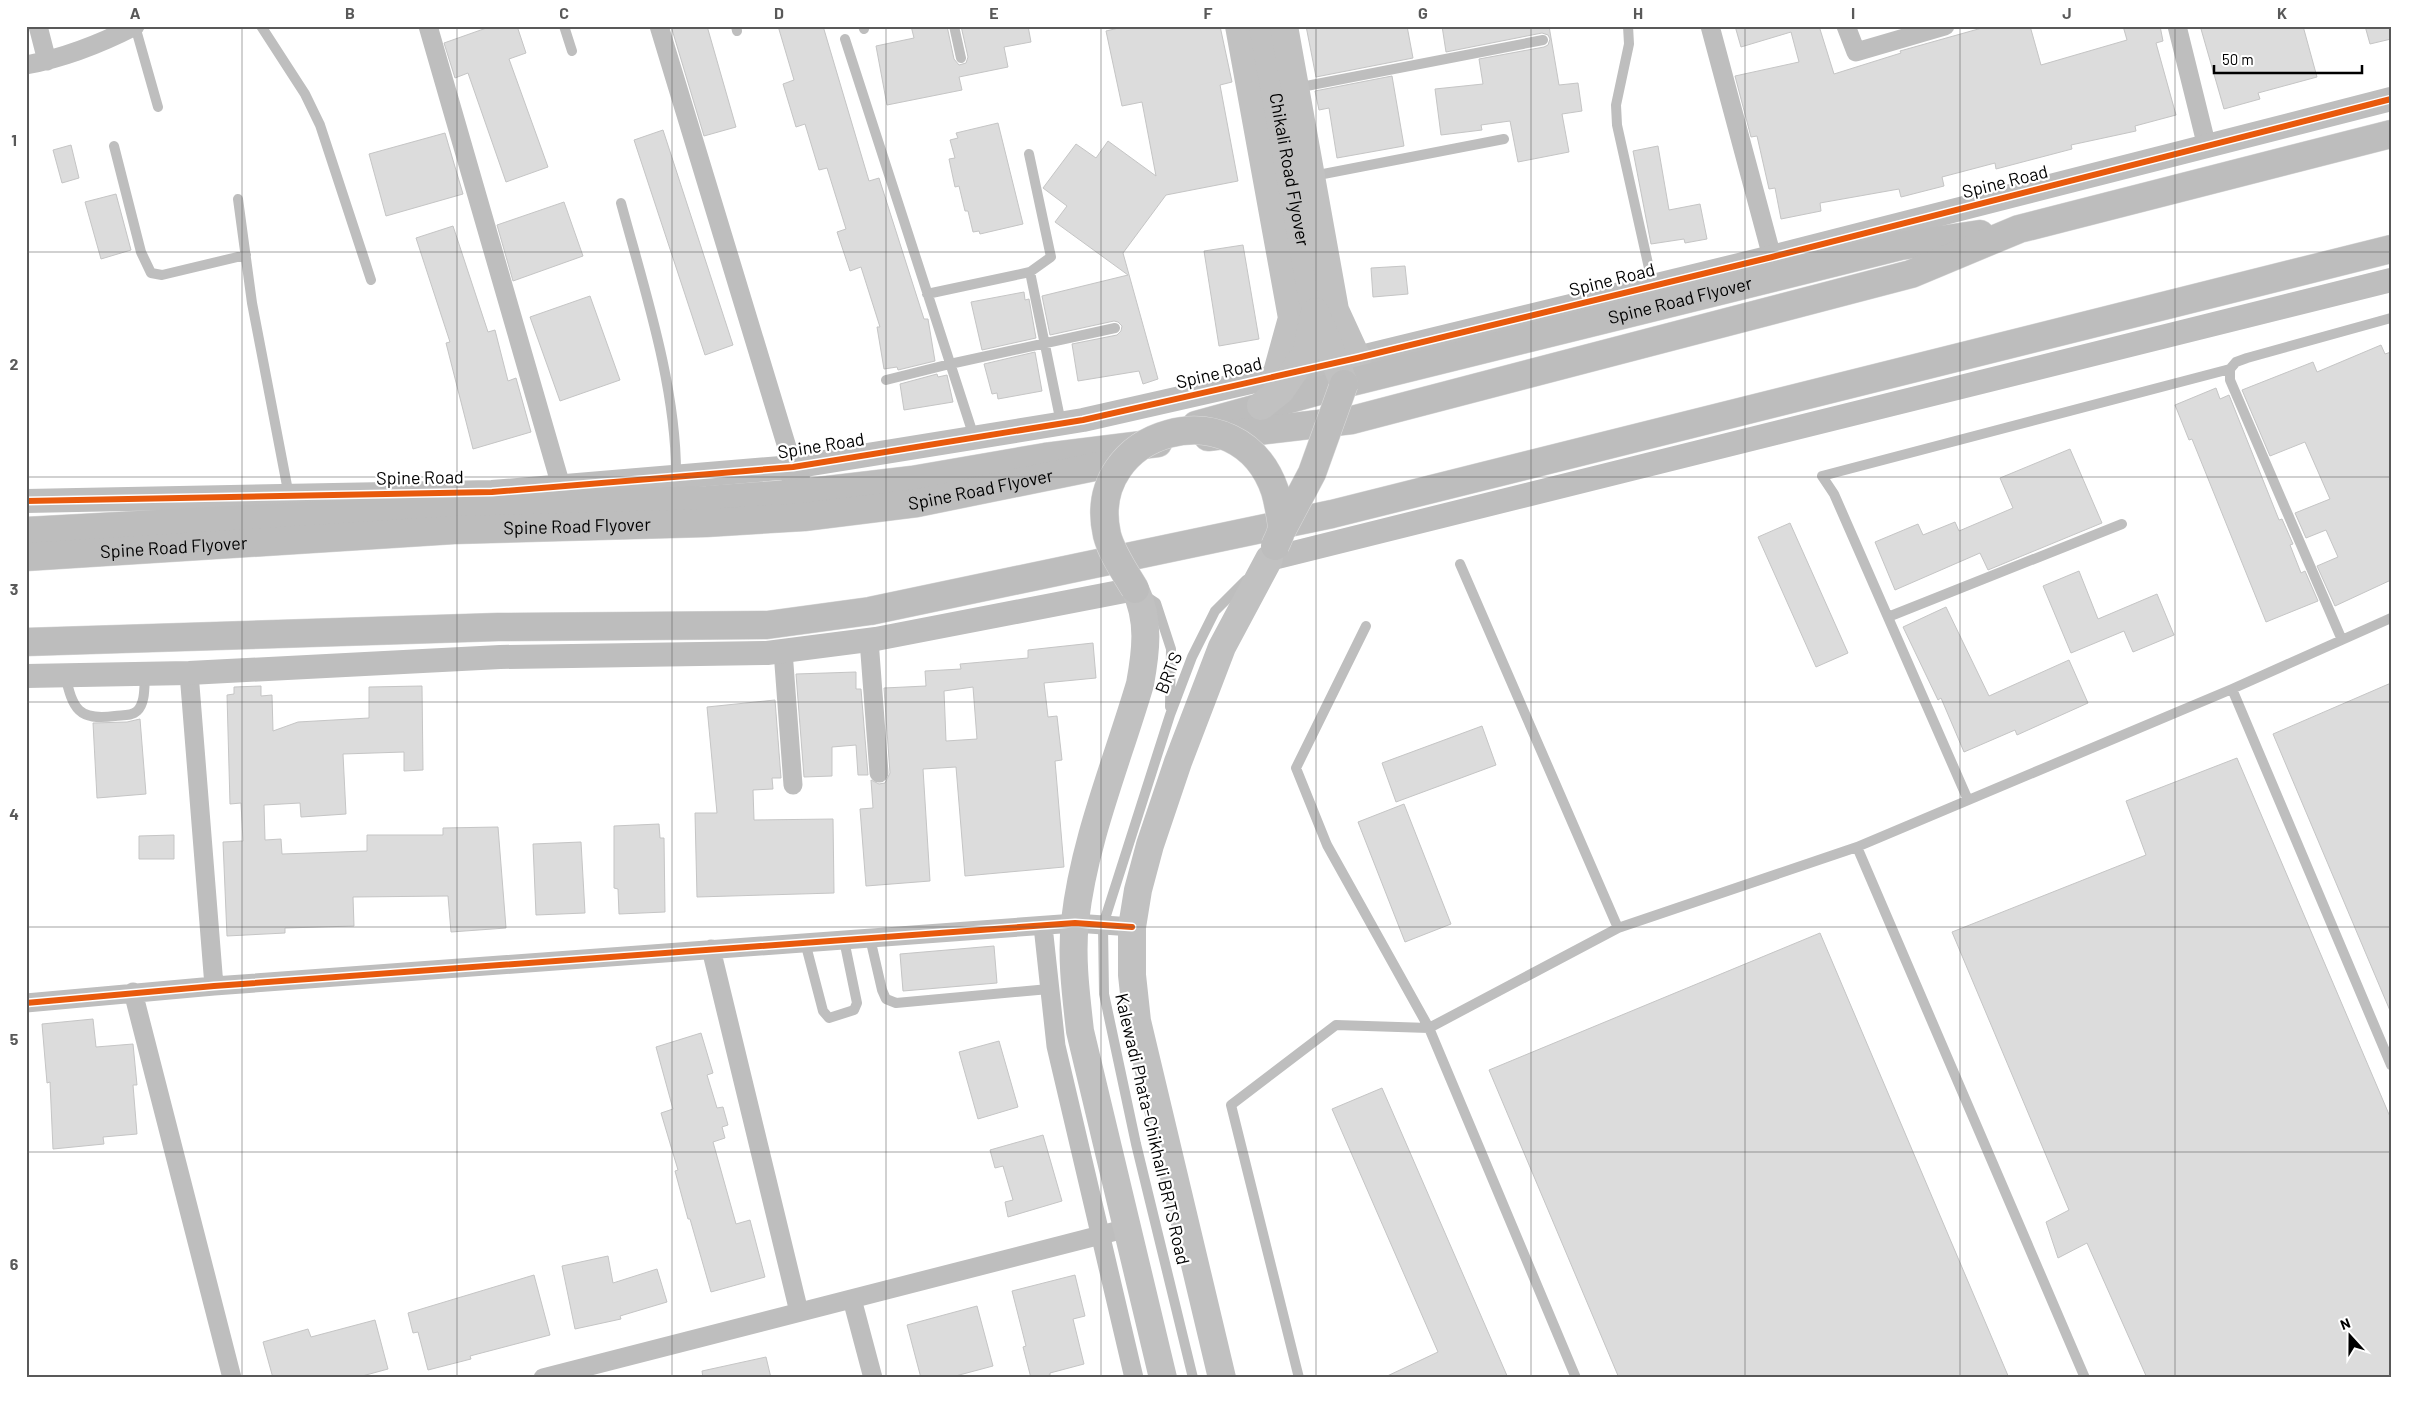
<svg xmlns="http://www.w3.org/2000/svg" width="2417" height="1404" font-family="Barlow,sans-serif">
	<rect width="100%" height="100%" fill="#fff"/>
	<path fill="#dcdcdc" stroke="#c5c5c5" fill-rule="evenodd" d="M 492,26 L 517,26 L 526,53 L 509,59 L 548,167 L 506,182 L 468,73 L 455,78 L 444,43 Z
		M 671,26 L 707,26 L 736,127 L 704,136 Z
		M 778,26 L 823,26 L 869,181 L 879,178 L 924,319 L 928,319 L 935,361 L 898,370 L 897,367 L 884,369 L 877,327 L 880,327 L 861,267 L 850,271 L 837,232 L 846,229 L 827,168 L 819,170 L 805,124 L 796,127 L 783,84 L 794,80 Z
		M 911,26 L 947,26 L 954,59 L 959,65 L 966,63 L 968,57 L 961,26 L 1028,26 L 1031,42 L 1004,47 L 1008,67 L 959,77 L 962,90 L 887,105 L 876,46 L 914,38 Z
		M 1127,26 L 1220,26 L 1232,82 L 1220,85 L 1238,181 L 1166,195 L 1123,253 L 1158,379 L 1143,384 L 1139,371 L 1078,381 L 1072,344 L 1117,335 L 1121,331 L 1122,326 L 1118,322 L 1114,321 L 1050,335 L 1042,296 L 1128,275 L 1055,222 L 1067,206 L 1043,188 L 1076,144 L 1096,158 L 1108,141 L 1156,176 L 1142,102 L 1122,106 L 1106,31 Z
		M 1306,26 L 1407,26 L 1413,58 L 1316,77 Z
		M 1442,26 L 1549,26 L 1559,85 L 1578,83 L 1582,111 L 1562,114 L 1569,152 L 1518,162 L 1510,121 L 1481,125 L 1482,130 L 1441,135 L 1435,89 L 1483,84 L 1479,59 L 1544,47 L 1548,45 L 1550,39 L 1548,35 L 1542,33 L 1446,52 Z
		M 1735,26 L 1819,26 L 1834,74 L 1901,53 L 1900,51 L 1989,26 L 2030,26 L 2041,65 L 2127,40 L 2123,26 L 2160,26 L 2163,41 L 2156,43 L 2176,115 L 2135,126 L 2136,131 L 2071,145 L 2072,149 L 1996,169 L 1995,163 L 1942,177 L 1944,186 L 1901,197 L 1899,189 L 1820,203 L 1821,211 L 1781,219 L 1775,188 L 1769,189 L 1757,136 L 1751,137 L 1735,76 L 1799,62 L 1791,32 L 1741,47 Z
		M 2210,26 L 2303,26 L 2317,77 L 2258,93 L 2260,99 L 2224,109 L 2201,29 Z
		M 2365,26 L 2391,26 L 2391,39 L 2370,44 Z
		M 1392,76 L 1404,146 L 1337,158 L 1329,108 L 1319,110 L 1315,91 Z
		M 998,123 L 1023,224 L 980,234 L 979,231 L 973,232 L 968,211 L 965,211 L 959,186 L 955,187 L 949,159 L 955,158 L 950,140 L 958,138 L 956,133 Z
		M 663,130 L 733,345 L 705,355 L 634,140 Z
		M 445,133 L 463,194 L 386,216 L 369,154 Z
		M 71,145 L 79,178 L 62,183 L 53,150 Z
		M 1658,146 L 1669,210 L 1700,204 L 1707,239 L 1685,243 L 1684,239 L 1651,244 L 1633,151 Z
		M 116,194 L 131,250 L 101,259 L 85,202 Z
		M 564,202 L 583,256 L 513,281 L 497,225 Z
		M 453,226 L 488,332 L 495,330 L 508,381 L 516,378 L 531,432 L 473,449 L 446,343 L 450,342 L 416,238 Z
		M 1243,245 L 1259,339 L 1219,346 L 1204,251 Z
		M 1405,266 L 1408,294 L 1373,297 L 1371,268 Z
		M 1024,292 L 1025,300 L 1029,299 L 1036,338 L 982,350 L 971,302 Z
		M 590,296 L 620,380 L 560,401 L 530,317 Z
		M 2381,345 L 2385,354 L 2391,352 L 2391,580 L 2335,606 L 2317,566 L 2338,557 L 2326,530 L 2306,538 L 2295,513 L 2330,499 L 2305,442 L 2270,456 L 2242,390 L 2313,362 L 2317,372 Z
		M 1035,352 L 1042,391 L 998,399 L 997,393 L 992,394 L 984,364 Z
		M 937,374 L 938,377 L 947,375 L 953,402 L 904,410 L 900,384 Z
		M 2216,388 L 2220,399 L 2229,395 L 2279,520 L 2282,519 L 2293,544 L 2290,545 L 2301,573 L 2305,571 L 2318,601 L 2266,622 L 2192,439 L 2189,440 L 2175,405 Z
		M 2070,449 L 2102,523 L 1988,570 L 1980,553 L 1895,590 L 1875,542 L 1918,524 L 1923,535 L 1955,522 L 1959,531 L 2013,508 L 2000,478 Z
		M 1790,523 L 1848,653 L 1816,667 L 1758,537 Z
		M 2079,571 L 2098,619 L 2157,594 L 2174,635 L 2133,652 L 2124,631 L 2071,653 L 2043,586 Z
		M 1946,607 L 1989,696 L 2069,660 L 2088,703 L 2017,735 L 2015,730 L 1964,752 L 1941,698 L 1938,700 L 1903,627 Z
		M 1093,643 L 1096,678 L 1044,683 L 1048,717 L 1057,716 L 1062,760 L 1055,761 L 1064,867 L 965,876 L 956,767 L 923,769 L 930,881 L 866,886 L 860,809 L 873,808 L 871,780 L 879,784 L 885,783 L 890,773 L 884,688 L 926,686 L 925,671 L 961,669 L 960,664 L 1028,658 L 1028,650 ZM 973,687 L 977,739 L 946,741 L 944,691 Z
		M 856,672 L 856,689 L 861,689 L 868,775 L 858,775 L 856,745 L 832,747 L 832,776 L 804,777 L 796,674 Z
		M 2391,683 L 2391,1013 L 2273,734 Z
		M 261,686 L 261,696 L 272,695 L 273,731 L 298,722 L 369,718 L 369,687 L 422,686 L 423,770 L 404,771 L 404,752 L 343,754 L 346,814 L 301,817 L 300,803 L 264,805 L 265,840 L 281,839 L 282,854 L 367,851 L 367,835 L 443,835 L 443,828 L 498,827 L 506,928 L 451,932 L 448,896 L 353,897 L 354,926 L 285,928 L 285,933 L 227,936 L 223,842 L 243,841 L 241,803 L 230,804 L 227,695 L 234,694 L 234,687 Z
		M 775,700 L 781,778 L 772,778 L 773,789 L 753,790 L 754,820 L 833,819 L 834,893 L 697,897 L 695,813 L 717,813 L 707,707 Z
		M 140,719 L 146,794 L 97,798 L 93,723 L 127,722 Z
		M 1482,726 L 1496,765 L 1396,802 L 1382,763 Z
		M 2237,758 L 2391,1119 L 2391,1378 L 2147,1378 L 2087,1243 L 2058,1258 L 2046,1222 L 2069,1210 L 1952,932 L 2146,855 L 2126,801 Z
		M 1404,804 L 1451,924 L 1405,942 L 1358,822 Z
		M 659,824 L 660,838 L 664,838 L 665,912 L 619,914 L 618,889 L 614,888 L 614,826 Z
		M 174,835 L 174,859 L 139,859 L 139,836 Z
		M 581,842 L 585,913 L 536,915 L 533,844 Z
		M 1820,933 L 2009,1378 L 1619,1378 L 1489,1070 Z
		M 994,946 L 997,983 L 903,991 L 900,954 Z
		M 93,1019 L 96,1047 L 133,1044 L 137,1085 L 133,1085 L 137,1134 L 103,1137 L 104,1144 L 53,1149 L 50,1082 L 47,1083 L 42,1024 Z
		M 701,1033 L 713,1073 L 707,1075 L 717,1108 L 723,1107 L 728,1125 L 722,1127 L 725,1138 L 713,1142 L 736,1224 L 750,1220 L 765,1277 L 711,1292 L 690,1219 L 688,1219 L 675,1171 L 678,1170 L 661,1113 L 673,1109 L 656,1047 Z
		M 999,1041 L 1018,1107 L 978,1119 L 959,1052 Z
		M 1382,1088 L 1508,1378 L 1383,1378 L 1438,1352 L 1332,1109 Z
		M 1043,1135 L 1062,1201 L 1008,1217 L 1005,1202 L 1013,1200 L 1003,1166 L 995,1168 L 990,1150 Z
		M 608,1256 L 613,1283 L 657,1269 L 667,1302 L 620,1316 L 621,1319 L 575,1329 L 562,1266 Z
		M 534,1275 L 550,1335 L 470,1356 L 471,1359 L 428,1370 L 418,1332 L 413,1333 L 408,1313 Z
		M 1075,1275 L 1085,1316 L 1073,1319 L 1084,1364 L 1050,1373 L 1050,1375 L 1039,1378 L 1031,1378 L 1023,1347 L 1026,1346 L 1012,1291 Z
		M 977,1306 L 993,1366 L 948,1378 L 921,1378 L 907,1325 Z
		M 375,1320 L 388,1369 L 355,1378 L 273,1378 L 263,1342 L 308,1329 L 311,1337 Z
		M 766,1357 L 771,1378 L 703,1378 L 702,1371 Z"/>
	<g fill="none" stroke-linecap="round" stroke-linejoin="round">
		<defs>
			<g id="primary">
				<path id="s2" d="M 1196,425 L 1344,384 L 1901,246 L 1980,234"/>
				<path d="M 1208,437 L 1352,420 L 1911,274 L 2019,229 L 2391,134"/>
				<path d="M 793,467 L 799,493"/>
				<path d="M 26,531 L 455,508 L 707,500 L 802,493 L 912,480 L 1045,457 L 1158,443"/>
				<path id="s3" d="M 26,557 L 454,530 L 706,523 L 804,517 L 917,503 L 1104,465"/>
				<path d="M 26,642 L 498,627 L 767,625 L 870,611 L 1332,514 L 2391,249"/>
			</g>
		</defs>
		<use href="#primary" stroke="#dbdbdb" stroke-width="29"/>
		<path stroke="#bebebe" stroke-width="10" d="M 135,26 L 158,107
			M 261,26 L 305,94 L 320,125 L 371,280
			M 564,26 L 572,51
			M 736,26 L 737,31
			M 863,26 L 864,29
			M 954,26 L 961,58
			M 1628,26 L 1629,44 L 1616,105 L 1617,125 L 1653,286
			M 845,39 L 974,437
			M 1296,88 L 1543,40
			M 114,146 L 141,252 L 151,273 L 162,275 L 246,255
			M 1029,154 L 1051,257 L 1030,272
			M 1313,176 L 1504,139
			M 238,199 L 252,303 L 289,496
			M 621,203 C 644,288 677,388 676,477
			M 927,294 L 1030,272 L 1061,423
			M 886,380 L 950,364 L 1115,328
			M 1460,564 L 1618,928
			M 1144,595 L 1156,603 L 1171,649 L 1170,707
			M 1888,617 L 2122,524
			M 1366,626 L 1296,768 L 1327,845 L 1429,1028
			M 2342,640 L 2230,380 L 2230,369 L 2236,362 L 2247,358 L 2391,318
			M 65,675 C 73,709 78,721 115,716 C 122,715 132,716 137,711 C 146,703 144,684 145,674
			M 2232,689 L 2391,1065
			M 1968,800 L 1834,494 L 1822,476 L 2230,369
			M 1857,847 L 2085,1378
			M 870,938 L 882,990 L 886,999 L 896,1003 L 1049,989
			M 805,942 L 823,1011 L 829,1018 L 854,1010 L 857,1003 L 844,940
			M 1193,1378 L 1136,1144 L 1104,994 L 1103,925 L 1170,715 L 1192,657 L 1215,611 L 1246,580
			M 1299,1378 L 1231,1105 L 1336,1025 L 1429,1028
			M 1576,1378 L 1429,1028 L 1618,928 L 1857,847 L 2232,689 L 2391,618"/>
		<path stroke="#bebebe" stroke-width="19" d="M 38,26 L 47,61
			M 428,26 L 561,486
			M 659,26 L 793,467
			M 1710,26 L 1772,257
			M 1846,26 L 1856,52 L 1945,26
			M 2177,26 L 2207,147
			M 26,65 C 64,58 100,44 135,26
			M 869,640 L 879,773
			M 783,651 L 793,785
			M 189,673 L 214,986
			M 1043,926 L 1056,1046 L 1134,1378
			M 711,949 L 799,1312
			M 133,992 L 232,1378
			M 26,1003 L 214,986 L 1075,923 L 1132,927
			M 852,1299 L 873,1378
			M 543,1378 L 1128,1228"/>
		<path stroke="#bebebe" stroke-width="24" d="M 26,501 L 492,492 L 793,467 L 1083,420 L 1357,358 L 1772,257 L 2391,99
			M 1269,559 L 2391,280
			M 26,676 L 189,673 L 500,657 L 767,653 L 876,639 L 1135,589"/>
		<g stroke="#c1c1c1" stroke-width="28">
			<path d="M 1239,26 L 1292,318 L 1276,376"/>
			<path id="s1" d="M 1263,26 L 1315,312"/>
			<path d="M 1284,26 L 1335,310 L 1357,358"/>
			<path d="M 1135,589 C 1150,620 1146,651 1140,684 C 1117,762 1084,840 1075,921 C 1071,958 1076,995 1080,1031 L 1163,1378"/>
			<path d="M 1222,1378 L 1137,1021 L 1132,975 L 1132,927 L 1138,890 L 1150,845 L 1178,762 L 1222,647 L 1269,559"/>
		</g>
		<use href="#primary" stroke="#bdbdbd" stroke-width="28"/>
		<defs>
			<path id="primary-bridge" d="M 1282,530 L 1312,473 L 1344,384
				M 1135,589 C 1125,572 1112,554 1107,535 C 1083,430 1239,385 1275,491 C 1277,498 1283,524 1281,531 C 1280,536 1277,541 1275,546"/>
		</defs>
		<use href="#primary-bridge" stroke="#dbdbdb" stroke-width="29" stroke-linecap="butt"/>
		<path stroke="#c1c1c1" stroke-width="28" d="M 1315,312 L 1344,384
			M 1261,406 L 1281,390 L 1306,353 L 1315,312"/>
		<use href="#primary-bridge" stroke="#bdbdbd" stroke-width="28"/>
		<defs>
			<path id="cycleway" d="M 26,501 L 492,492 L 793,467 L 1083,420 L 1357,358 L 1772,257 L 2391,99
				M 26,1003 L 214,986 L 1075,923 L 1132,927"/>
		</defs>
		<use href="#cycleway" stroke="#fff" stroke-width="9"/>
		<use href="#cycleway" stroke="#e8590c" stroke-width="6"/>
	</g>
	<path fill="none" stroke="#595959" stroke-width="1" stroke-opacity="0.55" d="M 242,26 L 242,1378M 457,26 L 457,1378M 672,26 L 672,1378M 886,26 L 886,1378M 1101,26 L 1101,1378M 1316,26 L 1316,1378M 1531,26 L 1531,1378M 1745,26 L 1745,1378M 1960,26 L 1960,1378M 2175,26 L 2175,1378M 26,252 L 2391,252M 26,477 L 2391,477M 26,702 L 2391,702M 26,927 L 2391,927M 26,1152 L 2391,1152"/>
	<g text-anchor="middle" stroke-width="4.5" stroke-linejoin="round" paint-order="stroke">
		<g font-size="18" fill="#000" stroke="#fff">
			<text dy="6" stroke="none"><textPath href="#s1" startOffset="146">Chikali Road Flyover</textPath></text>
			<text transform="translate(2005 182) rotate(-14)" y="6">Spine Road</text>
			<text transform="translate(1612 280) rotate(-14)" y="6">Spine Road</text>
			<text dy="6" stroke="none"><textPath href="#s2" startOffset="500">Spine Road Flyover</textPath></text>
			<text transform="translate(1219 373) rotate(-13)" y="6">Spine Road</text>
			<text transform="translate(821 446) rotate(-9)" y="6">Spine Road</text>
			<text transform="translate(420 478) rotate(-1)" y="6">Spine Road</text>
			<text dy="6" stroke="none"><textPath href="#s3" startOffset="958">Spine Road Flyover</textPath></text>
			<text dy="6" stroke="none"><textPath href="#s3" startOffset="552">Spine Road Flyover</textPath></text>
			<text dy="6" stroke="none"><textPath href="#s3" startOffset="148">Spine Road Flyover</textPath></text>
			<text transform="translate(1169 673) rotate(-68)" y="6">BRTS</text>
			<text transform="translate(1152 1129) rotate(77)" y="6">Kalewadi Phata-Chikhali BRTS Road</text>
		</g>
	</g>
	<rect width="2417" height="1404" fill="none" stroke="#ffffff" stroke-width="55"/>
	<g transform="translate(2350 1336) rotate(339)" stroke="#ffffff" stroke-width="4" paint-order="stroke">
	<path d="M0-4L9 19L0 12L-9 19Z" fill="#000000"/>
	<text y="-8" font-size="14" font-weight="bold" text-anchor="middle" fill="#000000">N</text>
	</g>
	<path d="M2214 65v8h148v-8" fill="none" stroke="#000000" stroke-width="2.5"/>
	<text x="2222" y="65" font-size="15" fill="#000000" stroke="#ffffff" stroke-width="4" paint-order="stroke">50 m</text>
	<rect x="28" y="28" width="2362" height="1348" fill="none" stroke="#595959" stroke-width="2"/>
	<g font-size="16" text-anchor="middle" font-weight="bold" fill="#595959">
		<text x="135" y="19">A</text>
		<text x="350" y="19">B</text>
		<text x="564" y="19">C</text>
		<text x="779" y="19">D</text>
		<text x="994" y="19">E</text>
		<text x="1208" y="19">F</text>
		<text x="1423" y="19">G</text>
		<text x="1638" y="19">H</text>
		<text x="1853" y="19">I</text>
		<text x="2067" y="19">J</text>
		<text x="2282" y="19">K</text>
		<text x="14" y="146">1</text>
		<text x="14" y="370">2</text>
		<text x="14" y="595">3</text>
		<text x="14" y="820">4</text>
		<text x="14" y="1045">5</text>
		<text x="14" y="1270">6</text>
	</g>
</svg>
